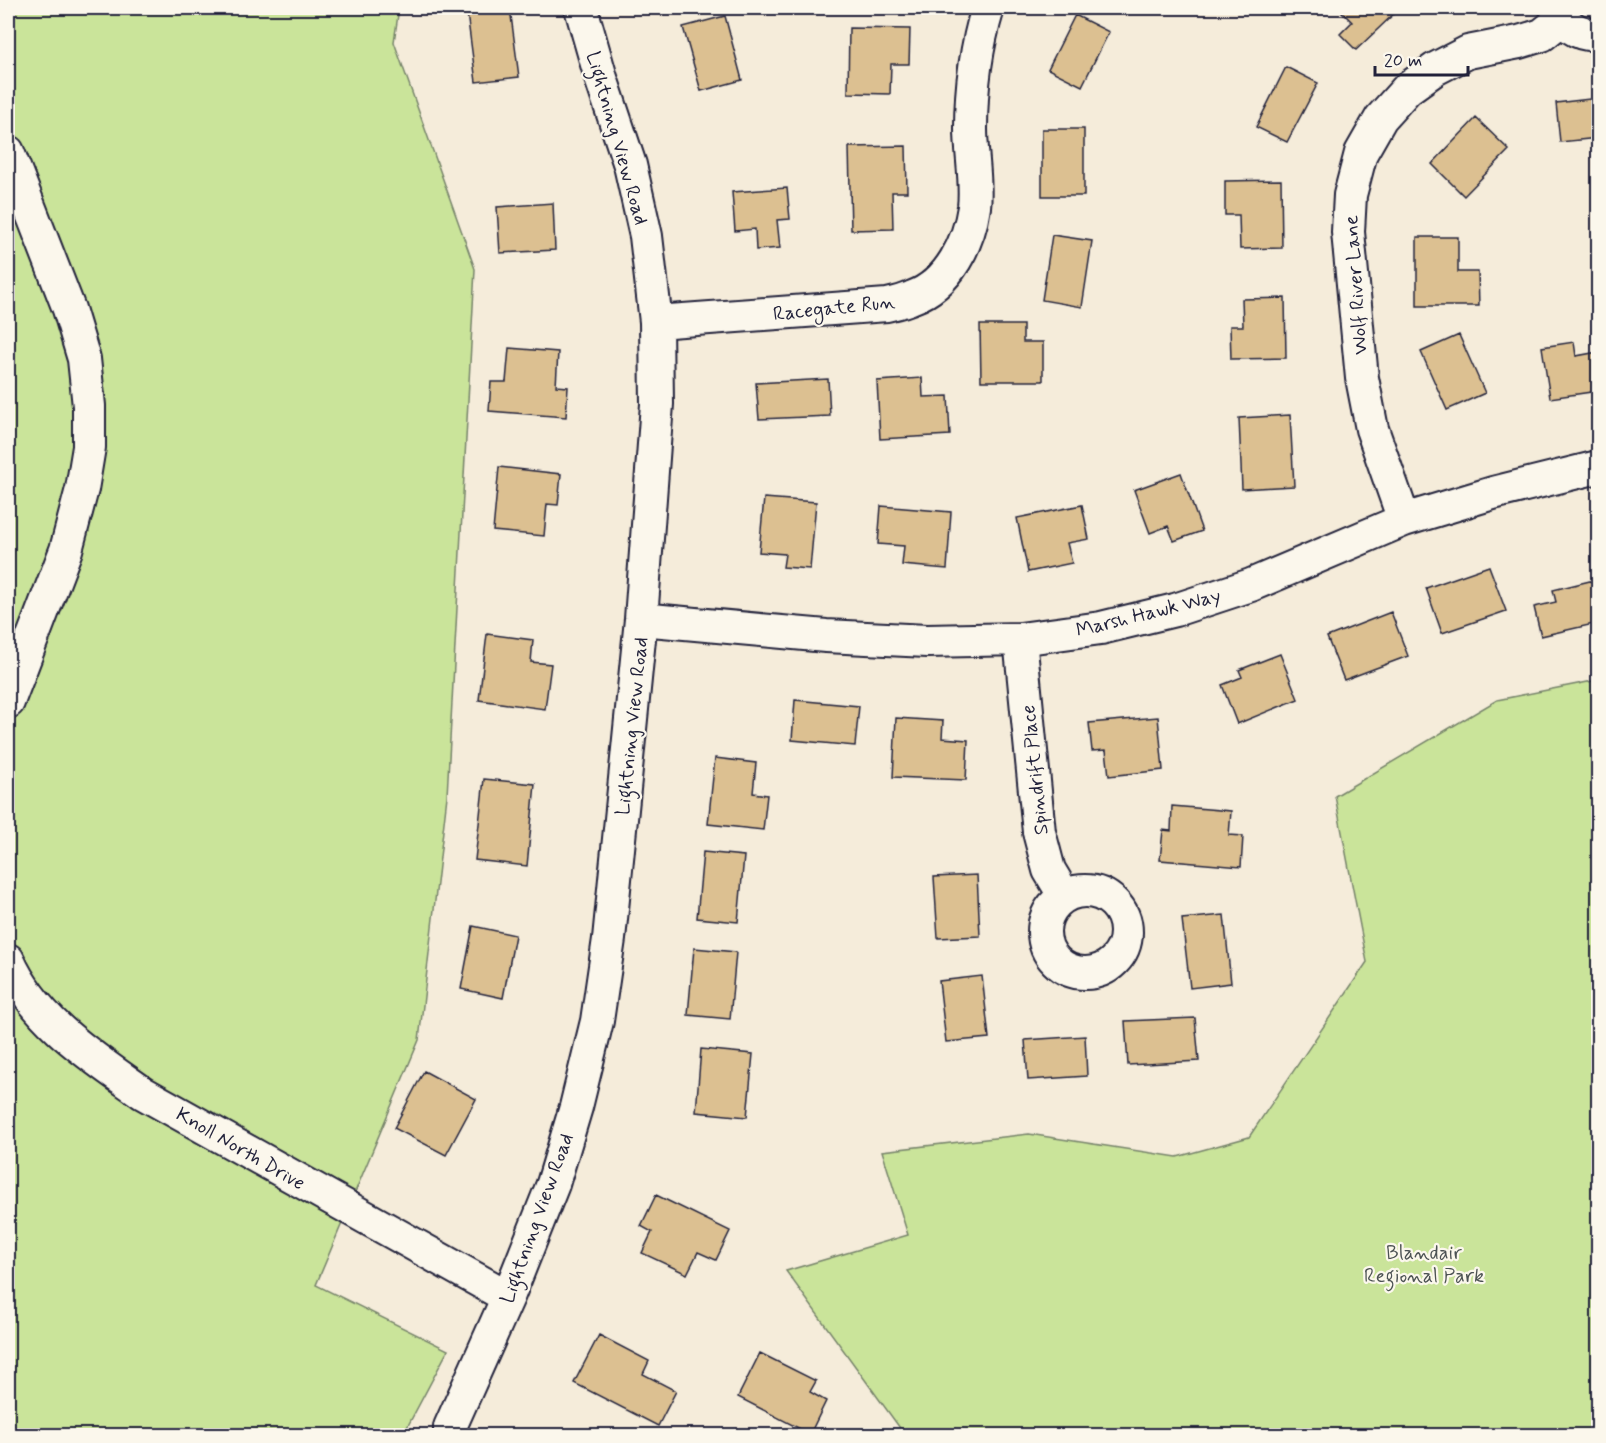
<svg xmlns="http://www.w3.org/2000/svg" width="1606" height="1443" font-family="Mynerve,sans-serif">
	<rect width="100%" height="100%" fill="#f5ecda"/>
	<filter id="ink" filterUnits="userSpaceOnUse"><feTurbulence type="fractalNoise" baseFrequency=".0167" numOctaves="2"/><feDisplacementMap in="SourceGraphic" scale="12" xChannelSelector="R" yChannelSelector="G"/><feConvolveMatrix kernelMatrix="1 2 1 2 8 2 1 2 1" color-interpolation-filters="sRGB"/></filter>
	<g filter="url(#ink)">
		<path fill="#cae49a" stroke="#76836a" stroke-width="1.5" d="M 8,8 L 399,8 L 394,42 L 475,269 L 447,796 L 419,1040 L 316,1285 L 448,1350 L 403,1435 L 8,1435 Z
			M 1598,680 L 1598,1435 L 905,1435 L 786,1271 L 908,1235 L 882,1151 L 1029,1134 L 1177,1157 L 1249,1137 L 1367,962 L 1335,796 L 1497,700 Z"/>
		<path fill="#dcc091" stroke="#22223b" stroke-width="1.5" d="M 510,8 L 519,77 L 476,82 L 467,13 Z
			M 1338,8 L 1400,8 L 1356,50 L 1340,34 L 1352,22 Z
			M 1075,15 L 1109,32 L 1082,86 L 1048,69 Z
			M 725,16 L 742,80 L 701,91 L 683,27 Z
			M 849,28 L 910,29 L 909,64 L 891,64 L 890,94 L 848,93 Z
			M 1286,67 L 1318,83 L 1287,142 L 1256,127 Z
			M 1598,98 L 1598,138 L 1560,142 L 1556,103 Z
			M 1476,118 L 1509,150 L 1464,196 L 1432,164 Z
			M 1042,129 L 1084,129 L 1084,196 L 1042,196 Z
			M 906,146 L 907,192 L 892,192 L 893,229 L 851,230 L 849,147 Z
			M 1281,180 L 1282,248 L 1240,249 L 1239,215 L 1225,215 L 1225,181 Z
			M 787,188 L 790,219 L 777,220 L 780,248 L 756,250 L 755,229 L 735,231 L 732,192 Z
			M 553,203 L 555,250 L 500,253 L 497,207 Z
			M 1052,235 L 1092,241 L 1082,307 L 1042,300 Z
			M 1417,237 L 1458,237 L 1458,272 L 1478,272 L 1479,306 L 1417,306 Z
			M 1285,298 L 1286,358 L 1231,359 L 1230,326 L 1243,326 L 1242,299 Z
			M 980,325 L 1023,325 L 1023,342 L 1043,342 L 1043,381 L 981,381 Z
			M 1459,335 L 1485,393 L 1447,410 L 1421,352 Z
			M 1574,342 L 1576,356 L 1598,352 L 1598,391 L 1550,398 L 1542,347 Z
			M 509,348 L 558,352 L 556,386 L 568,387 L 566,417 L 489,411 L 491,382 L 506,382 Z
			M 922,378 L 923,397 L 948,396 L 950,435 L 880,439 L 877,381 Z
			M 828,379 L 830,416 L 759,419 L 756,383 Z
			M 1290,415 L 1294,486 L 1242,489 L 1239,418 Z
			M 499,467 L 561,474 L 558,505 L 547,504 L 544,536 L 493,531 Z
			M 1181,473 L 1202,531 L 1174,541 L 1168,526 L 1150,533 L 1134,490 Z
			M 764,498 L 816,502 L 810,569 L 783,567 L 785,554 L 759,552 Z
			M 1082,505 L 1089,539 L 1067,543 L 1072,563 L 1028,572 L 1017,518 Z
			M 881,506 L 951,512 L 947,569 L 902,565 L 904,546 L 878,544 Z
			M 1489,566 L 1506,611 L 1442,633 L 1426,588 Z
			M 1598,579 L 1598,623 L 1541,636 L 1534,607 L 1556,602 L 1553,590 Z
			M 1391,612 L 1408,656 L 1344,680 L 1327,637 Z
			M 487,634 L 533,640 L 531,662 L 551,664 L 545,709 L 479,700 Z
			M 1280,654 L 1298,699 L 1237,724 L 1222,685 L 1242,677 L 1239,670 Z
			M 795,700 L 859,706 L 855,746 L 792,740 Z
			M 1158,717 L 1163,770 L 1109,776 L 1106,750 L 1092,751 L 1089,723 Z
			M 896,718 L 943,721 L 942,738 L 968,740 L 966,780 L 893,777 Z
			M 715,758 L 756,763 L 753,793 L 767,795 L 763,830 L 708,824 Z
			M 484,779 L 535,784 L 527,866 L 475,860 Z
			M 1172,806 L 1231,811 L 1229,835 L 1243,836 L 1241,867 L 1160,860 L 1163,830 L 1171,831 Z
			M 703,852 L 744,856 L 738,922 L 697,918 Z
			M 977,875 L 980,936 L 938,938 L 934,877 Z
			M 1224,915 L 1231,983 L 1190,988 L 1182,919 Z
			M 473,926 L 515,935 L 503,998 L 461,989 Z
			M 694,948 L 736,952 L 730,1019 L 688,1015 Z
			M 982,976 L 989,1038 L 946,1042 L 939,981 Z
			M 1195,1018 L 1199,1061 L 1128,1065 L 1125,1021 Z
			M 1085,1036 L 1087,1076 L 1028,1080 L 1025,1040 Z
			M 701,1049 L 753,1054 L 747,1117 L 696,1112 Z
			M 424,1071 L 476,1099 L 446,1155 L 394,1128 Z
			M 656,1195 L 730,1231 L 716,1260 L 698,1252 L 687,1274 L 642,1253 L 652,1232 L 641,1226 Z
			M 599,1335 L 649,1361 L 643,1374 L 676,1391 L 658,1426 L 574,1383 Z
			M 760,1353 L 816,1381 L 810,1392 L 826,1401 L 810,1434 L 738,1397 Z"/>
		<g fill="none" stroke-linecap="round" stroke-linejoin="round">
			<defs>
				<path id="minor" d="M 1556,8 C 1565,25 1578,36 1598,34
					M 8,152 L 69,309 L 84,359 L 89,406 L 89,447 L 82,489 L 66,550 L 8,702
					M 656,322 L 887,305 C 896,303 905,301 913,297 C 949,284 969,242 974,207 C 977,182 971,154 971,129 C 971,88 976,47 988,8
					M 1404,520 L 1372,429 L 1362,378 L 1348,232 L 1350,195 L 1361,153 L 1381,118 L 1407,89 L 1435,69 L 1468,52 L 1519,42 L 1542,35 L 1562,19
					M 641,619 L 826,636 L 927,641 L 1020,639 L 1101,628 L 1175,610 L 1251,585 L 1404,520 L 1493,493 L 1598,467
					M 1020,639 L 1039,832 L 1049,870 L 1064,895
					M1044 932a41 41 0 1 1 82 0a41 41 0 1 1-82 0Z
					M 8,960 C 35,1021 91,1056 143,1093 L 508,1297
					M 450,1436 L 450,1427 L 508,1297 L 553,1184 L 576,1107 L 597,1021 L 609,939 L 641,619 L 657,404 L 656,322 L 646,236 L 630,165 L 601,78 L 581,8"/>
			</defs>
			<use href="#minor" stroke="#22223b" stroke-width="36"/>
			<use href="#minor" stroke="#fbf7ec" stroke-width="32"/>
		</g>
	</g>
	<g text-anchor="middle" stroke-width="4.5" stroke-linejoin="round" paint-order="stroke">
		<g font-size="20" fill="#22223b" stroke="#fbf7ec">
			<text transform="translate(618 138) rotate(74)" y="7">Lightning View Road</text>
			<text transform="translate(1355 285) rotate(-94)" y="7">Wolf River Lane</text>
			<text transform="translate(834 307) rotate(-6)" y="7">Racegate Run</text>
			<text transform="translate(1148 612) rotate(-14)" y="7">Marsh Hawk Way</text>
			<text transform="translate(631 726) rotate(-84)" y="7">Lightning View Road</text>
			<text transform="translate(1034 770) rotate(-96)" y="7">Spindrift Place</text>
			<text transform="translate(241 1148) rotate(30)" y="7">Knoll North Drive</text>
			<text transform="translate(536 1218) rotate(-70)" y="7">Lightning View Road</text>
		</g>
		<g font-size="20" fill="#4c5253" stroke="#fbf7ec">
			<text x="1424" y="1259">Blandair<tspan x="1424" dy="23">Regional Park</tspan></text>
		</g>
	</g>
	<rect width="1606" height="1443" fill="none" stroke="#fbf7ec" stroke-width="30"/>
	<rect x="15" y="15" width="1576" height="1413" fill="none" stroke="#22223b" stroke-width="2" filter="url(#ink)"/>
	<path d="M1375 66v9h93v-9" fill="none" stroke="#22223b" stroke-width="3"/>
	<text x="1384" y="66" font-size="18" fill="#22223b" stroke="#fbf7ec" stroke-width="4.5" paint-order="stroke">20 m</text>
</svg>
